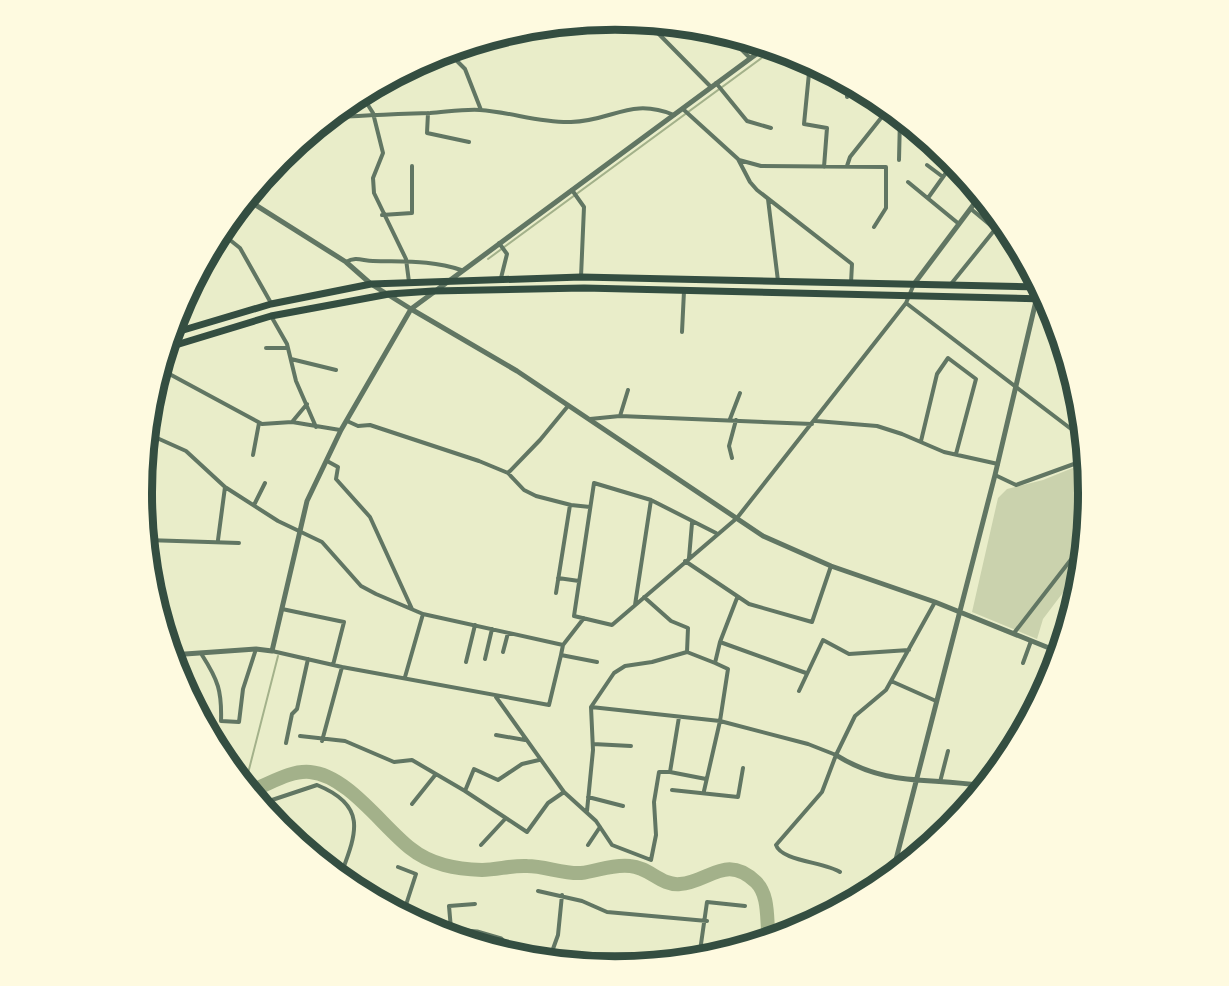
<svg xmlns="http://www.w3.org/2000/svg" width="1229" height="986" font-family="'PT Sans',sans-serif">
	<rect width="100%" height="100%" fill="#e9edc9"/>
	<path fill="#cad2ad" d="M 1085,463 L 1088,493 L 1077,592 L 1068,586 L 1043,619 L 1037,639 L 972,612 L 998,498 L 1007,489 L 1043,480 Z"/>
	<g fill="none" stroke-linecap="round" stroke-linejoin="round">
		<path stroke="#a3b18a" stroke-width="2" d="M 488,259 L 774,49
			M 245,785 L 278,656"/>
		<path stroke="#a3b18a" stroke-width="14" d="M 250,791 C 268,785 290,770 310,772 C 347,775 382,826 410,848 C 431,865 456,869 482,870 C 497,870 512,865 527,866 C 545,866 563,874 581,873 C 598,871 612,864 630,866 C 649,867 661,886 680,884 C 709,882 726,853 756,882 C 770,896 766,921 769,939"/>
		<path stroke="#617663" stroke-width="4" d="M 648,23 L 711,87
			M 726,34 L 750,58
			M 447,51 L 465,69 L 481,110
			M 810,63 L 804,124 L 827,128 L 824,167
			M 716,83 L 747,121 L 771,128
			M 361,94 L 373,113 L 383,153 L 373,178 L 374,193 L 406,259 L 409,282
			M 847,97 L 848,83
			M 684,110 L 738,159 L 750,182 L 757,190 L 852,264 L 851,283
			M 428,113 L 427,133 L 469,142
			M 328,118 C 362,115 396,114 430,113 C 446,112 464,109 480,110 C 511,112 540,123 571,122 C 613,121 630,97 674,115
			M 739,160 L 761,166 L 886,167 L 886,208 L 874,227
			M 899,160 L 900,117
			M 927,165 L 943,177
			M 847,166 L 850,157 L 889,108
			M 908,182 L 959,224
			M 572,190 L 584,207 L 581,277
			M 928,198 L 953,163
			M 768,199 L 778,281
			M 971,209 L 995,229 L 1008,230
			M 382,215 L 412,213 L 412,166
			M 220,232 L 240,248 L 271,303
			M 499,243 L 507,254 L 501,278
			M 346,262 C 356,256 363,261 373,261 C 404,262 432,260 461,270
			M 951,284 L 1001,222
			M 906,303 L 1083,438
			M 271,316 L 287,344 L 296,381 L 316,427
			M 682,332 L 684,291
			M 266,348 L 288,348
			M 291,359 L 336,370
			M 152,400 L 162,370 L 262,424 L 292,422 L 340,430
			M 620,416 L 628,390
			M 590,419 L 620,416 L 812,424
			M 730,419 L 740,393
			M 347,421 L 358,426 L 370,425 L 479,461 L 508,473 L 524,490 L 536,496 L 571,505 L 590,507
			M 816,421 L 877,426 L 902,434 L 944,452 L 998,464
			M 292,422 L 307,404
			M 147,429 L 157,438 L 186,451 L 225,487 L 278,521 L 322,542 L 361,586 L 376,594 L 423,614 L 563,645
			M 921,441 L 937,374 L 948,358 L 976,379 L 956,454
			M 253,455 L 259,423
			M 732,458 L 729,446 L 736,420
			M 327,461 L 338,467 L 336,479 L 370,517 L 412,609
			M 508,473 L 540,440 L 568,406
			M 995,475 L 1016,485 L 1085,460
			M 254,505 L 265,483
			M 716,533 L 651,500 L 594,483 L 574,616 L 612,625 L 737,518 L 906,303 L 914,284
			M 146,540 L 239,543
			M 218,540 L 225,487
			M 1073,557 L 1081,564
			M 689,558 L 692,523
			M 685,561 L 749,604 L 812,622 L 831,566
			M 558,578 L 579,581
			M 556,593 L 570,505
			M 644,597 L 671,621 L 688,628 L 687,652
			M 737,598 L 720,642 L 806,673
			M 635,605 L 651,500
			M 282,609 L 344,622 L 333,665
			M 584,618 L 563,645 L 561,655 L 597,662
			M 1014,633 L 1083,544
			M 272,651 L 342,667 L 549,705 L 561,655
			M 503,652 L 508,633
			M 202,655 C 218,680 222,691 221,721 L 239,722 L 243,689 L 256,649
			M 485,659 L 492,629
			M 466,662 L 475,625
			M 1023,663 L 1031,641
			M 405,677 L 423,614
			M 891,681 L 936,701
			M 799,691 L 823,640 L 849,654 L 909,650
			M 496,697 L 564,792 L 596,821 L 612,845 L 651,860 L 656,835 L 654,802 L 659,772 L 670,772 L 679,717
			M 591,707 L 720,721 L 808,744 L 836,755
			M 496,735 L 525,740
			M 300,736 L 345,741 L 394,762 L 412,760 L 465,791 L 474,769 L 498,780 L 522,764 L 539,760
			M 322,741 L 342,667
			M 286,743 L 292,714 L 297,709 L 308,659
			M 593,744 L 631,746
			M 670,772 L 706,779
			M 940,782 L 948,751
			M 672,790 L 738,797 L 743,768
			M 465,791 L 527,832 L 548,803 L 564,792
			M 704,791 L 720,721 L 728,669 L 715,663
			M 588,797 L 623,806
			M 260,804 L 317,785 C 369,806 356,834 340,877
			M 412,804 L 436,774
			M 587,811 L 593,750 L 591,707 L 614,673 L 625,666 L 652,662 L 687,652 L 715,663 L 720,642
			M 481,845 L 506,818
			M 588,845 L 600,827
			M 398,867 L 416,874 L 403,914
			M 840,872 C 825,862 781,861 776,845 L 822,792 L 836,755 L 855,716 L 886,690 L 935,602
			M 538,891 L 582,901 L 607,912 L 707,921
			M 451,929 L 449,906 L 475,904
			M 491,948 L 491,937
			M 699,958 L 707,902 L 745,906
			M 549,960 L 558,935 L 562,895
			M 615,966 L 617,960"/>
		<path stroke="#617663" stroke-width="5" d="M 246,199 L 346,262 L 371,284 L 411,309 L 517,371 L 763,536 L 831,566 L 935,602 L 1059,652
			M 914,284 L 980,196
			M 171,655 L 256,649 L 272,651 L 307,501 L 341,430 L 411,309 L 766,47
			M 836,755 C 887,787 927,777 983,786
			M 892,875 L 995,475 L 1039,288
			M 429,928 L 477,932 L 501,939 L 519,957"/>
		<path stroke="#344e41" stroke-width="7" d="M 170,334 L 271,304 L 371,284 L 581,277 L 1038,287
			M 166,348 L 271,316 L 389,294 L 433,291 L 584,288 L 1045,299"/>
	</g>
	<path d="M0 0H1229V986H0ZM152 493a463 463 0 1 1 926 0a463 463 0 1 1-926 0Z" fill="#fefae0" fill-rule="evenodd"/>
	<path fill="none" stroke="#344e41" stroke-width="8" d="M152 493a463 463 0 1 1 926 0a463 463 0 1 1-926 0Z"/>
</svg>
